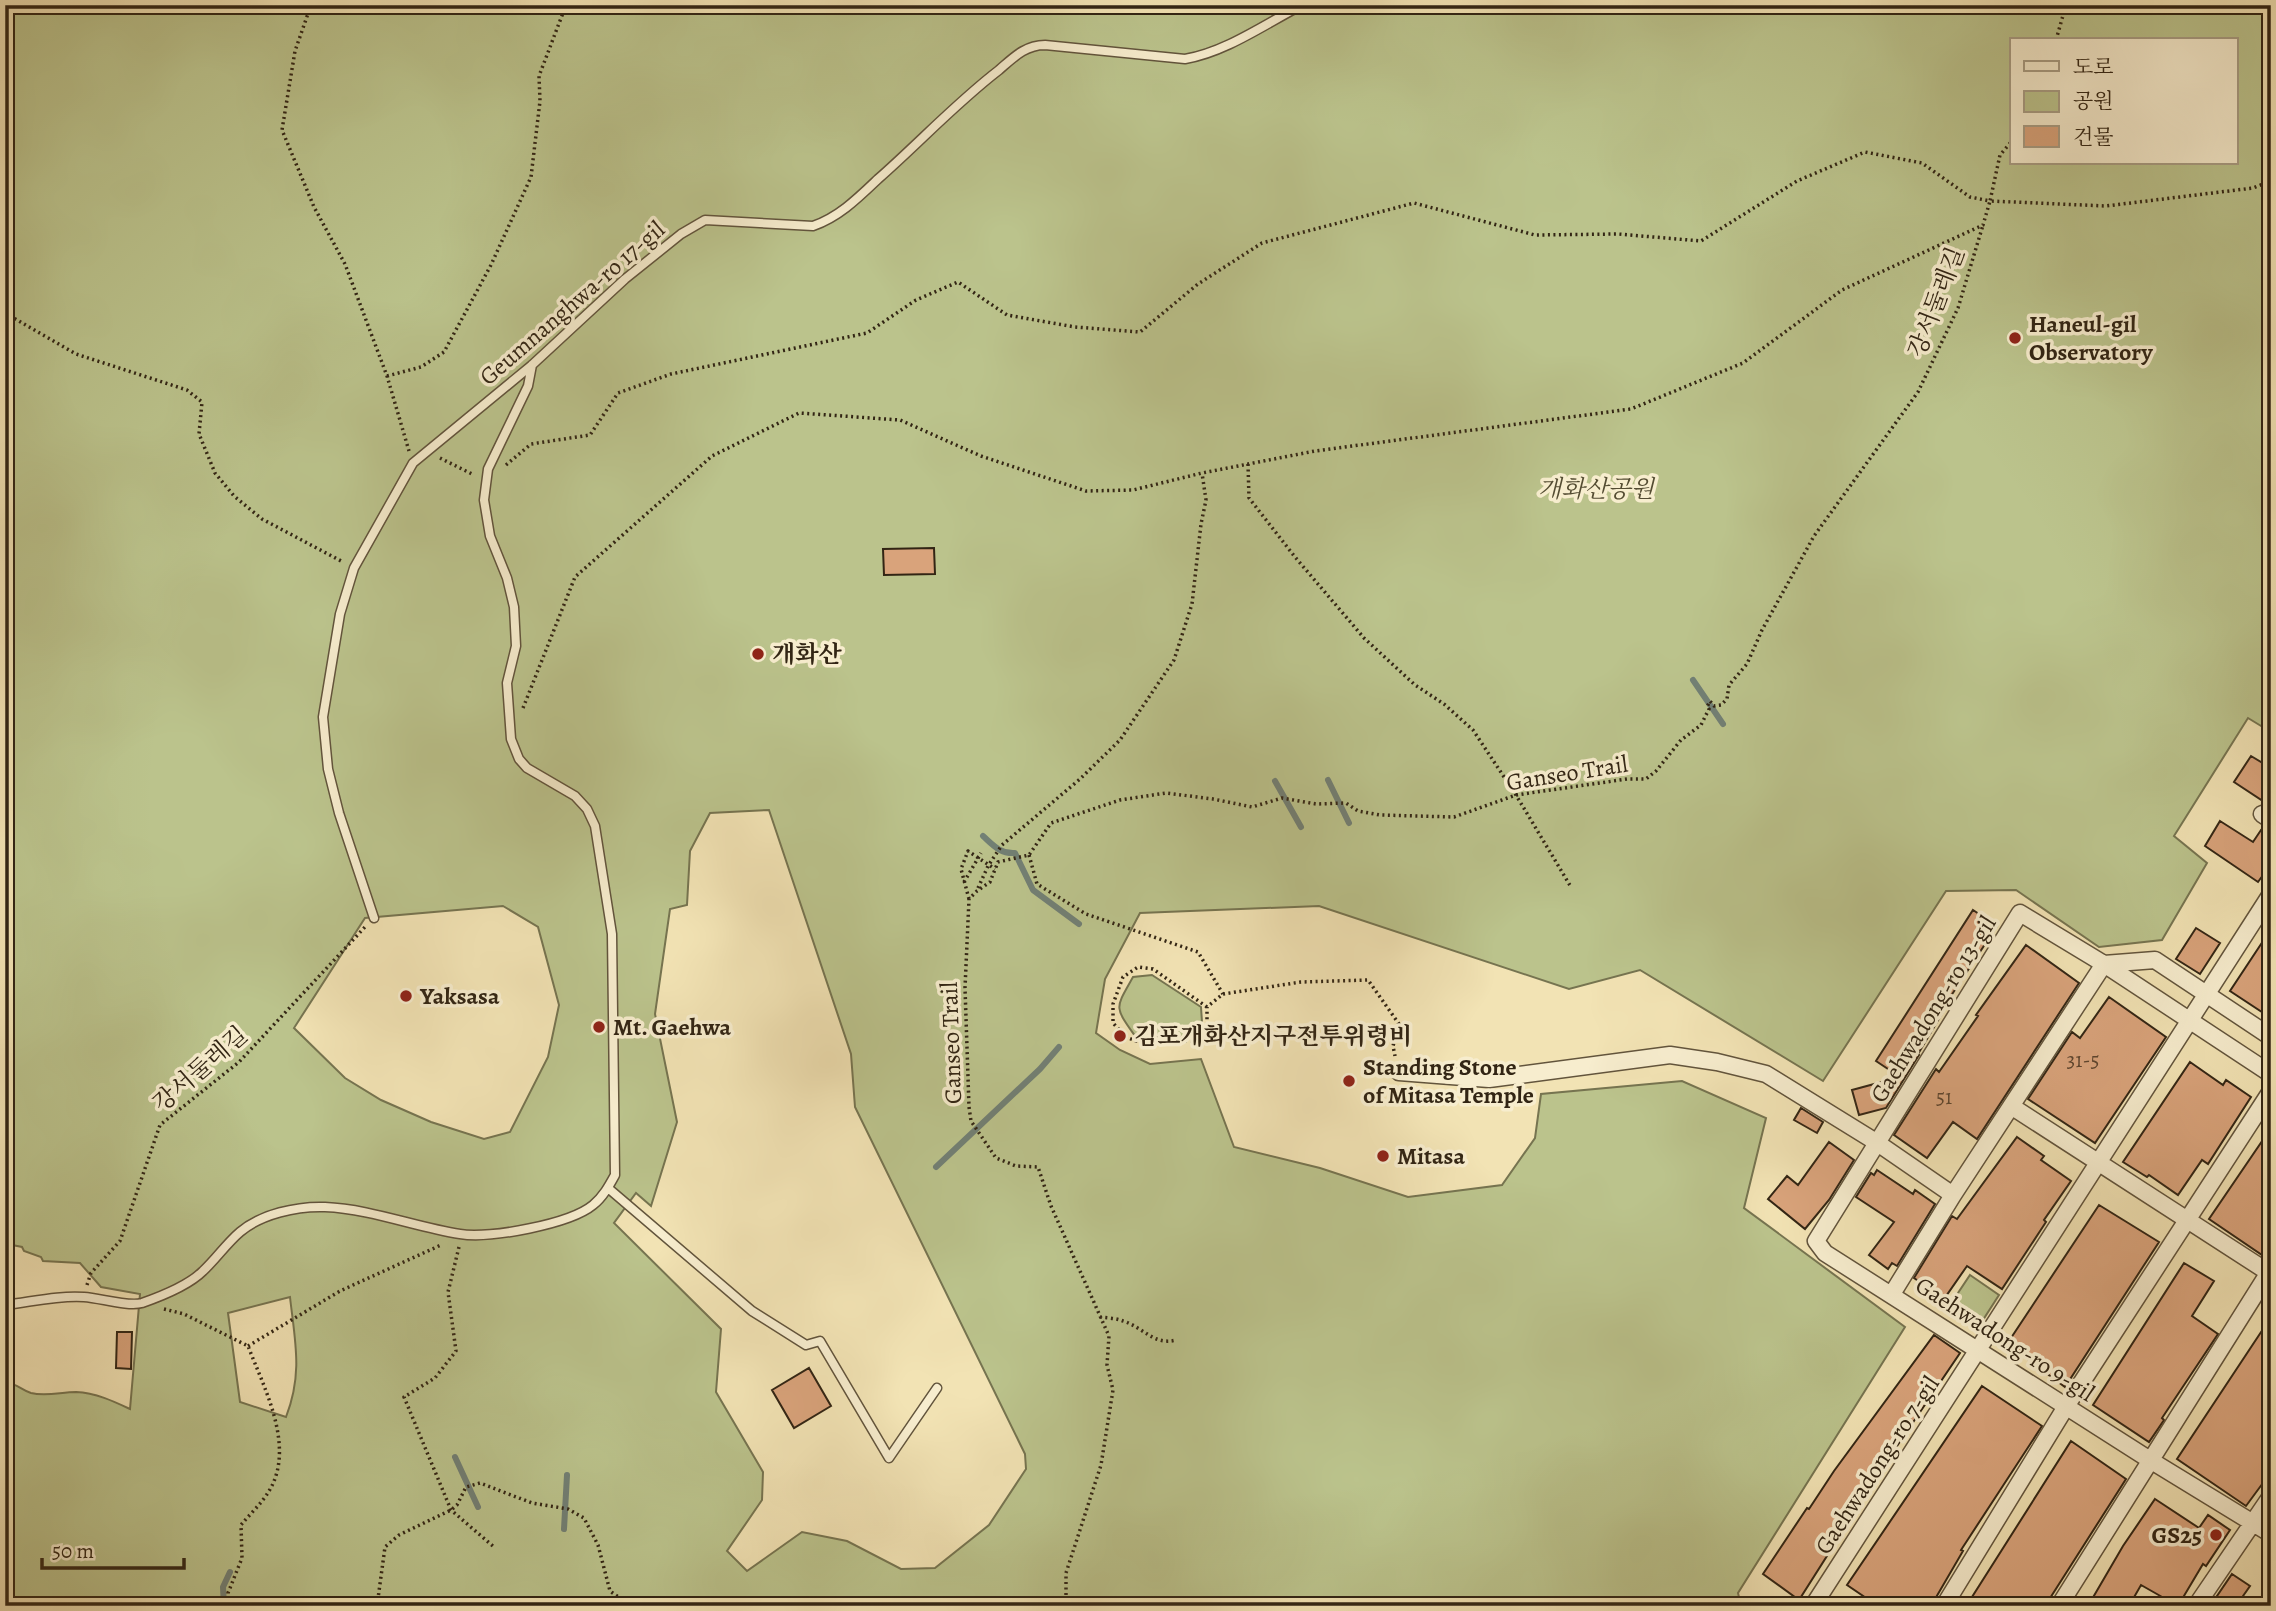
<svg xmlns="http://www.w3.org/2000/svg" width="2276" height="1611" font-family="Alegreya,'Noto Serif KR',serif">
	<rect width="100%" height="100%" fill="#f2e3b4"/>
	<filter id="stains"><feTurbulence type="fractalNoise" baseFrequency=".00286" numOctaves="4"/><feColorMatrix values="0 0 0 0 .2 0 0 0 0 .09 0 0 0 0 .02 0 0 0 .5 -.17"/></filter>
	<radialGradient id="worn" r=".72"><stop offset=".6" stop-color="#630" stop-opacity="0"/><stop offset="1" stop-color="#630" stop-opacity=".3"/></radialGradient>
	<path fill="#bbc38c" stroke="#767450" stroke-width="2" fill-rule="evenodd" d="M 5,5 L 2271,5 L 2271,732 L 2248,718 L 2174,836 L 2207,863 L 2162,940 L 2099,947 L 2016,890 L 1946,891 L 1823,1081 L 1640,970 L 1569,989 L 1319,906 L 1140,913 L 1105,979 L 1096,1033 L 1120,1050 L 1150,1064 L 1201,1059 L 1234,1147 L 1320,1168 L 1408,1197 L 1502,1185 L 1535,1138 L 1541,1094 L 1682,1081 L 1766,1118 L 1744,1208 L 1905,1327 L 1738,1593 L 1741,1606 L 5,1606 L 5,1382 C 18,1384 21,1390 31,1393 C 46,1397 61,1392 76,1392 C 96,1393 113,1401 130,1409 L 140,1294 L 101,1287 L 80,1263 L 43,1261 L 41,1257 L 24,1251 L 22,1247 L 7,1244 L 8,1239 L 5,1239 ZM 2012,40 L 2236,40 L 2236,163 L 2012,163 ZM 769,810 L 851,1054 L 855,1107 L 1025,1454 L 1026,1469 L 989,1525 L 935,1568 L 901,1569 L 847,1541 L 802,1532 L 747,1571 L 727,1551 L 762,1500 L 763,1472 L 716,1392 L 721,1329 L 614,1223 L 636,1193 L 651,1206 L 677,1122 L 655,1014 L 670,909 L 687,905 L 690,851 L 710,813 ZM 503,906 L 538,927 L 559,1005 L 548,1057 L 510,1132 L 484,1139 L 431,1122 L 381,1100 L 345,1078 L 294,1028 L 365,918 ZM 290,1297 C 295,1342 303,1373 286,1417 L 240,1402 L 228,1313 Z
		M 1152,975 L 1201,1007 L 1203,1037 L 1135,1036 C 1114,1006 1115,1009 1133,977 Z
		M 1970,1275 L 1999,1295 L 1981,1323 L 1952,1302 Z"/>
	<g fill="none" stroke-linecap="round" stroke-linejoin="round">
		<path stroke="#728075" stroke-width="6" d="M 1693,680 L 1723,724
			M 1328,780 L 1349,823
			M 1275,781 L 1301,827
			M 983,836 C 993,845 1000,854 1015,853 L 1033,890 L 1079,924
			M 936,1167 L 1040,1069 L 1059,1047
			M 455,1457 L 478,1507
			M 564,1529 L 567,1475
			M 224,1606 L 223,1587 L 230,1572"/>
	</g>
	<path fill="#d9a37b" stroke="#322514" stroke-width="2" d="M 934,548 L 935,574 L 884,575 L 883,549 Z
		M 2251,756 L 2271,768 L 2271,795 L 2266,803 L 2234,782 Z
		M 2220,821 L 2253,842 L 2261,830 L 2271,836 L 2271,864 L 2258,882 L 2205,846 Z
		M 1973,910 L 1997,926 L 1941,1011 L 1943,1012 L 1918,1054 L 1919,1055 L 1886,1108 L 1859,1115 L 1852,1090 L 1900,1077 L 1876,1061 Z
		M 2196,928 L 2220,943 L 2200,974 L 2176,959 Z
		M 2271,929 L 2271,1018 L 2230,991 Z
		M 2026,945 L 2079,983 L 1977,1139 L 1953,1122 L 1927,1158 L 1894,1135 L 1936,1069 L 1939,1072 L 1978,1016 L 1976,1015 Z
		M 2109,997 L 2166,1037 L 2095,1143 L 2028,1099 L 2072,1032 L 2080,1038 Z
		M 2190,1062 L 2223,1085 L 2226,1080 L 2251,1097 L 2208,1164 L 2202,1160 L 2178,1195 L 2149,1175 L 2147,1177 L 2123,1162 Z
		M 1801,1108 L 1823,1122 L 1817,1133 L 1794,1120 Z
		M 2271,1128 L 2271,1247 L 2265,1257 L 2209,1219 Z
		M 2017,1137 L 2044,1156 L 2041,1160 L 2071,1181 L 2044,1220 L 2046,1222 L 2002,1289 L 1967,1266 L 1944,1299 L 1914,1278 L 1952,1216 L 1957,1219 Z
		M 1829,1142 L 1854,1160 L 1829,1200 L 1805,1229 L 1768,1199 L 1787,1176 L 1798,1185 Z
		M 1877,1170 L 1913,1194 L 1915,1190 L 1935,1204 L 1897,1266 L 1892,1263 L 1888,1269 L 1869,1255 L 1894,1222 L 1856,1197 L 1871,1173 L 1874,1175 Z
		M 2099,1205 L 2159,1242 L 2065,1387 L 2007,1344 Z
		M 2184,1263 L 2214,1281 L 2192,1316 L 2218,1334 L 2162,1418 L 2164,1420 L 2149,1442 L 2093,1405 Z
		M 2271,1317 L 2271,1472 L 2246,1506 L 2177,1459 Z
		M 117,1332 L 132,1332 L 131,1369 L 116,1368 Z
		M 1934,1335 L 1960,1353 L 1895,1449 L 1897,1450 L 1867,1493 L 1799,1600 L 1763,1574 L 1807,1508 L 1809,1509 L 1834,1471 Z
		M 809,1368 L 831,1406 L 794,1428 L 772,1390 Z
		M 1982,1386 L 2042,1426 L 1961,1550 L 1963,1551 L 1931,1606 L 1894,1606 L 1885,1600 L 1881,1606 L 1878,1606 L 1847,1585 Z
		M 2071,1441 L 2126,1479 L 2045,1606 L 1985,1606 L 1972,1597 Z
		M 2155,1499 L 2199,1528 L 2208,1515 L 2230,1530 L 2206,1566 L 2203,1564 L 2178,1606 L 2141,1585 L 2129,1606 L 2088,1606 L 2123,1546 Z
		M 2232,1574 L 2250,1586 L 2236,1606 L 2232,1606 L 2217,1596 Z"/>
	<g fill="none" stroke-linecap="round" stroke-linejoin="round">
		<defs>
			<path id="lane" d="M 374,918 L 339,813 L 328,769 L 323,717 L 340,614 L 354,568 L 413,463 L 532,365 L 625,279 L 681,234 L 705,220 L 813,226 C 839,217 858,198 878,179 C 919,143 956,103 999,70 C 1013,58 1025,45 1045,45 L 1185,59 C 1226,52 1265,24 1302,5
				M 608,1188 L 752,1311 L 806,1345 L 820,1341 L 889,1458 L 937,1388
				M 5,1305 C 31,1302 59,1295 84,1297 C 100,1298 128,1307 142,1303 C 162,1296 188,1286 203,1271 C 216,1259 226,1244 240,1232 C 261,1214 297,1206 325,1207 C 371,1209 415,1227 460,1234 C 490,1239 570,1224 593,1205 C 603,1197 609,1186 615,1175 L 612,934 L 595,826 L 587,809 L 575,796 L 527,768 L 519,759 L 511,739 L 507,683 L 516,646 L 514,607 L 507,578 L 490,536 L 484,500 L 488,469 L 528,386 L 532,365"/>
			<path id="street" d="M 2262,814 L 2271,820
				M 2104,964 L 2155,960 L 2271,1037
				M 1399,1072 L 1489,1079 L 1670,1055 L 1717,1062 L 1766,1074 L 1876,1142 L 1953,1195
				M 2271,1074 L 2104,964 L 2020,913 L 1816,1241 L 1825,1253 L 2150,1460 L 2271,1534
				M 2011,1106 L 2271,1274
				M 1892,1294 L 1953,1195 L 2104,964
				M 1813,1606 L 2271,894
				M 1944,1606 L 2067,1405 L 2271,1091
				M 2059,1606 L 2271,1269
				M 2196,1606 L 2271,1496"/>
		</defs>
		<use href="#lane" stroke="#62543c" stroke-width="11"/>
		<use href="#street" stroke="#62543c" stroke-width="19"/>
		<path stroke="#322514" stroke-width="3.5" stroke-dasharray="2 3.5" stroke-linecap="butt" d="M 311,5 L 295,51 L 282,130 L 314,207 L 345,264 L 387,376 L 409,451
			M 2056,40 L 2066,5
			M 5,313 L 76,354 L 187,390 L 202,402 L 199,434 L 215,473 L 234,496 L 262,519 L 343,562
			M 387,376 L 421,367 L 444,352 L 491,265 L 531,177 L 540,101 L 539,76 L 566,5
			M 440,458 L 474,475
			M 1248,464 L 1249,498 L 1295,557 L 1364,638 L 1415,685 L 1444,704 L 1473,730 L 1516,795 L 1571,887
			M 506,465 L 531,444 L 590,435 L 618,393 L 671,374 L 867,333 L 916,300 L 958,282 L 1007,315 L 1075,327 L 1140,332 L 1198,284 L 1262,243 L 1414,203 L 1535,235 L 1618,234 L 1701,241 L 1797,181 L 1865,152 L 1922,163 L 1970,197 L 1990,201 L 2000,155 L 2012,141
			M 523,708 L 575,577 L 712,456 L 799,413 L 900,420 L 981,456 L 1086,491 L 1133,490 L 1202,473 L 1315,451 L 1631,409 L 1743,363 L 1842,290 L 1983,225 L 1990,201 L 2106,206 L 2253,188 L 2271,181
			M 1029,855 L 1037,884 L 1086,914 L 1198,952 L 1223,994
			M 964,882 L 981,853
			M 978,888 L 988,866 L 1002,845 L 1080,779 L 1120,740 L 1174,660 L 1192,604 L 1201,524 L 1206,500 L 1202,473
			M 969,899 L 961,869 L 968,851 L 995,869
			M 1207,1007 L 1153,969 L 1138,967 L 1123,977 L 1113,1004 L 1113,1023 L 1126,1037 L 1136,1041 L 1207,1041 L 1207,1007 L 1223,994 L 1301,982 L 1368,980 L 1399,1024 L 1393,1046 L 1395,1056
			M 459,1247 L 448,1292 L 456,1351 L 435,1378 L 404,1397 L 451,1510 L 494,1547
			M 87,1285 L 91,1273 L 120,1241 L 160,1125 L 239,1062 L 365,927
			M 164,1309 L 184,1314 L 248,1346 C 264,1388 296,1447 269,1491 C 262,1503 250,1514 241,1525 L 242,1558 L 228,1593 L 229,1606
			M 1100,1317 C 1107,1318 1116,1318 1123,1321 C 1143,1327 1154,1346 1176,1340
			M 248,1346 L 340,1291 L 441,1245
			M 377,1606 L 385,1547 L 399,1535 L 451,1510 L 457,1505 L 466,1487 L 480,1483 L 532,1503 L 568,1509 L 584,1518 L 598,1545 L 610,1591 L 631,1606
			M 1066,1606 L 1066,1573 L 1101,1465 L 1113,1390 L 1107,1365 L 1109,1336 L 1051,1206 L 1038,1167 L 1016,1166 L 996,1158 L 971,1121 L 969,1107 L 965,988 L 969,899 L 977,891 L 990,882 L 998,862 L 1029,855 L 1051,823 L 1120,800 L 1166,793 L 1213,799 L 1252,807 L 1282,798 L 1316,804 L 1346,803 L 1358,811 L 1380,815 L 1454,817 L 1516,795 L 1627,779 L 1646,779 L 1656,771 L 1681,740 L 1701,725 L 1709,709 L 1707,707 L 1710,701 L 1714,706 L 1721,705 L 1727,699 L 1729,685 L 1747,664 L 1762,630 L 1814,536 L 1918,392 L 1958,308 L 1983,225"/>
		<use href="#lane" stroke="#f7edce" stroke-width="8"/>
		<use href="#street" stroke="#f7edce" stroke-width="16"/>
	</g>
	<g fill="#8f2418" stroke="#f7edce" stroke-width="2.5">
		<circle cx="2015" cy="338" r="7"/>
		<circle cx="758" cy="654" r="7"/>
		<circle cx="406" cy="996" r="7"/>
		<circle cx="599" cy="1027" r="7"/>
		<circle cx="1120" cy="1036" r="7"/>
		<circle cx="1349" cy="1081" r="7"/>
		<circle cx="1383" cy="1156" r="7"/>
		<circle cx="2216" cy="1535" r="7"/>
	</g>
	<g text-anchor="middle" stroke-width="7" stroke-linejoin="round" paint-order="stroke">
		<g font-size="21" fill="#5c442e">
			<text x="2083" y="1067">31-5</text>
			<text x="1944" y="1104">51</text>
		</g>
		<g font-size="24" fill="#322514" stroke="#f7edce">
			<text transform="translate(1936 302) rotate(-69)" y="8">강서둘레길</text>
			<text transform="translate(572 303) rotate(-41)" y="8">Geumnanghwa-ro 17-gil</text>
			<text transform="translate(1567 773) rotate(-9)" y="8">Ganseo Trail</text>
			<text transform="translate(1933 1009) rotate(-58)" y="8">Gaehwadong-ro 13-gil</text>
			<text transform="translate(951 1043) rotate(-92)" y="8">Ganseo Trail</text>
			<text transform="translate(200 1069) rotate(-41)" y="8">강서둘레길</text>
			<text transform="translate(2005 1339) rotate(33)" y="8">Gaehwadong-ro 9-gil</text>
			<text transform="translate(1877 1465) rotate(-57)" y="8">Gaehwadong-ro 7-gil</text>
		</g>
		<g font-size="24" font-weight="bold" fill="#322514" stroke="#f7edce" text-anchor="start">
			<text x="2029" y="332">Haneul-gil<tspan x="2029" dy="28">Observatory</tspan></text>
			<text x="772" y="662">개화산</text>
			<text x="420" y="1004">Yaksasa</text>
			<text x="613" y="1035">Mt. Gaehwa</text>
			<text x="1134" y="1044">김포개화산지구전투위령비</text>
			<text x="1363" y="1075">Standing Stone<tspan x="1363" dy="28">of Mitasa Temple</tspan></text>
			<text x="1397" y="1164">Mitasa</text>
			<text x="2202" y="1543" text-anchor="end">GS25</text>
		</g>
		<g font-size="24" font-style="italic" fill="#544c32" stroke="#f7edce">
			<text x="1596" y="497">개화산공원</text>
		</g>
	</g>
	<rect width="2276" height="1611" fill="none" stroke="#f2e3b4" stroke-width="28"/>
	<rect x="7" y="7" width="2262" height="1597" fill="none" stroke="#322514" stroke-width="3.5"/>
	<rect x="14" y="14" width="2248" height="1583" fill="none" stroke="#322514" stroke-width="2"/>
	<rect x="2010" y="38" width="228" height="126" fill="#f7edce" stroke="#a89d84" stroke-width="2"/>
	<rect x="2024" y="61" width="35" height="10" fill="#f7edce" stroke="#a89d84" stroke-width="2"/>
	<text x="2073" y="74" font-size="21" fill="#322514">도로</text>
	<rect x="2024" y="91" width="35" height="21" fill="#bbc38c" stroke="#a89d84" stroke-width="2"/>
	<text x="2073" y="108" font-size="21" fill="#322514">공원</text>
	<rect x="2024" y="126" width="35" height="21" fill="#d9a37b" stroke="#a89d84" stroke-width="2"/>
	<text x="2073" y="144" font-size="21" fill="#322514">건물</text>
	<path d="M42 1558v10h142v-10" fill="none" stroke="#322514" stroke-width="3.5"/>
	<text x="52" y="1558" font-size="21" fill="#322514" stroke="#f7edce" stroke-width="5" paint-order="stroke">50 m</text>
	<rect width="100%" height="100%" filter="url(#stains)"/>
	<rect width="100%" height="100%" fill="url(#worn)"/>
</svg>
